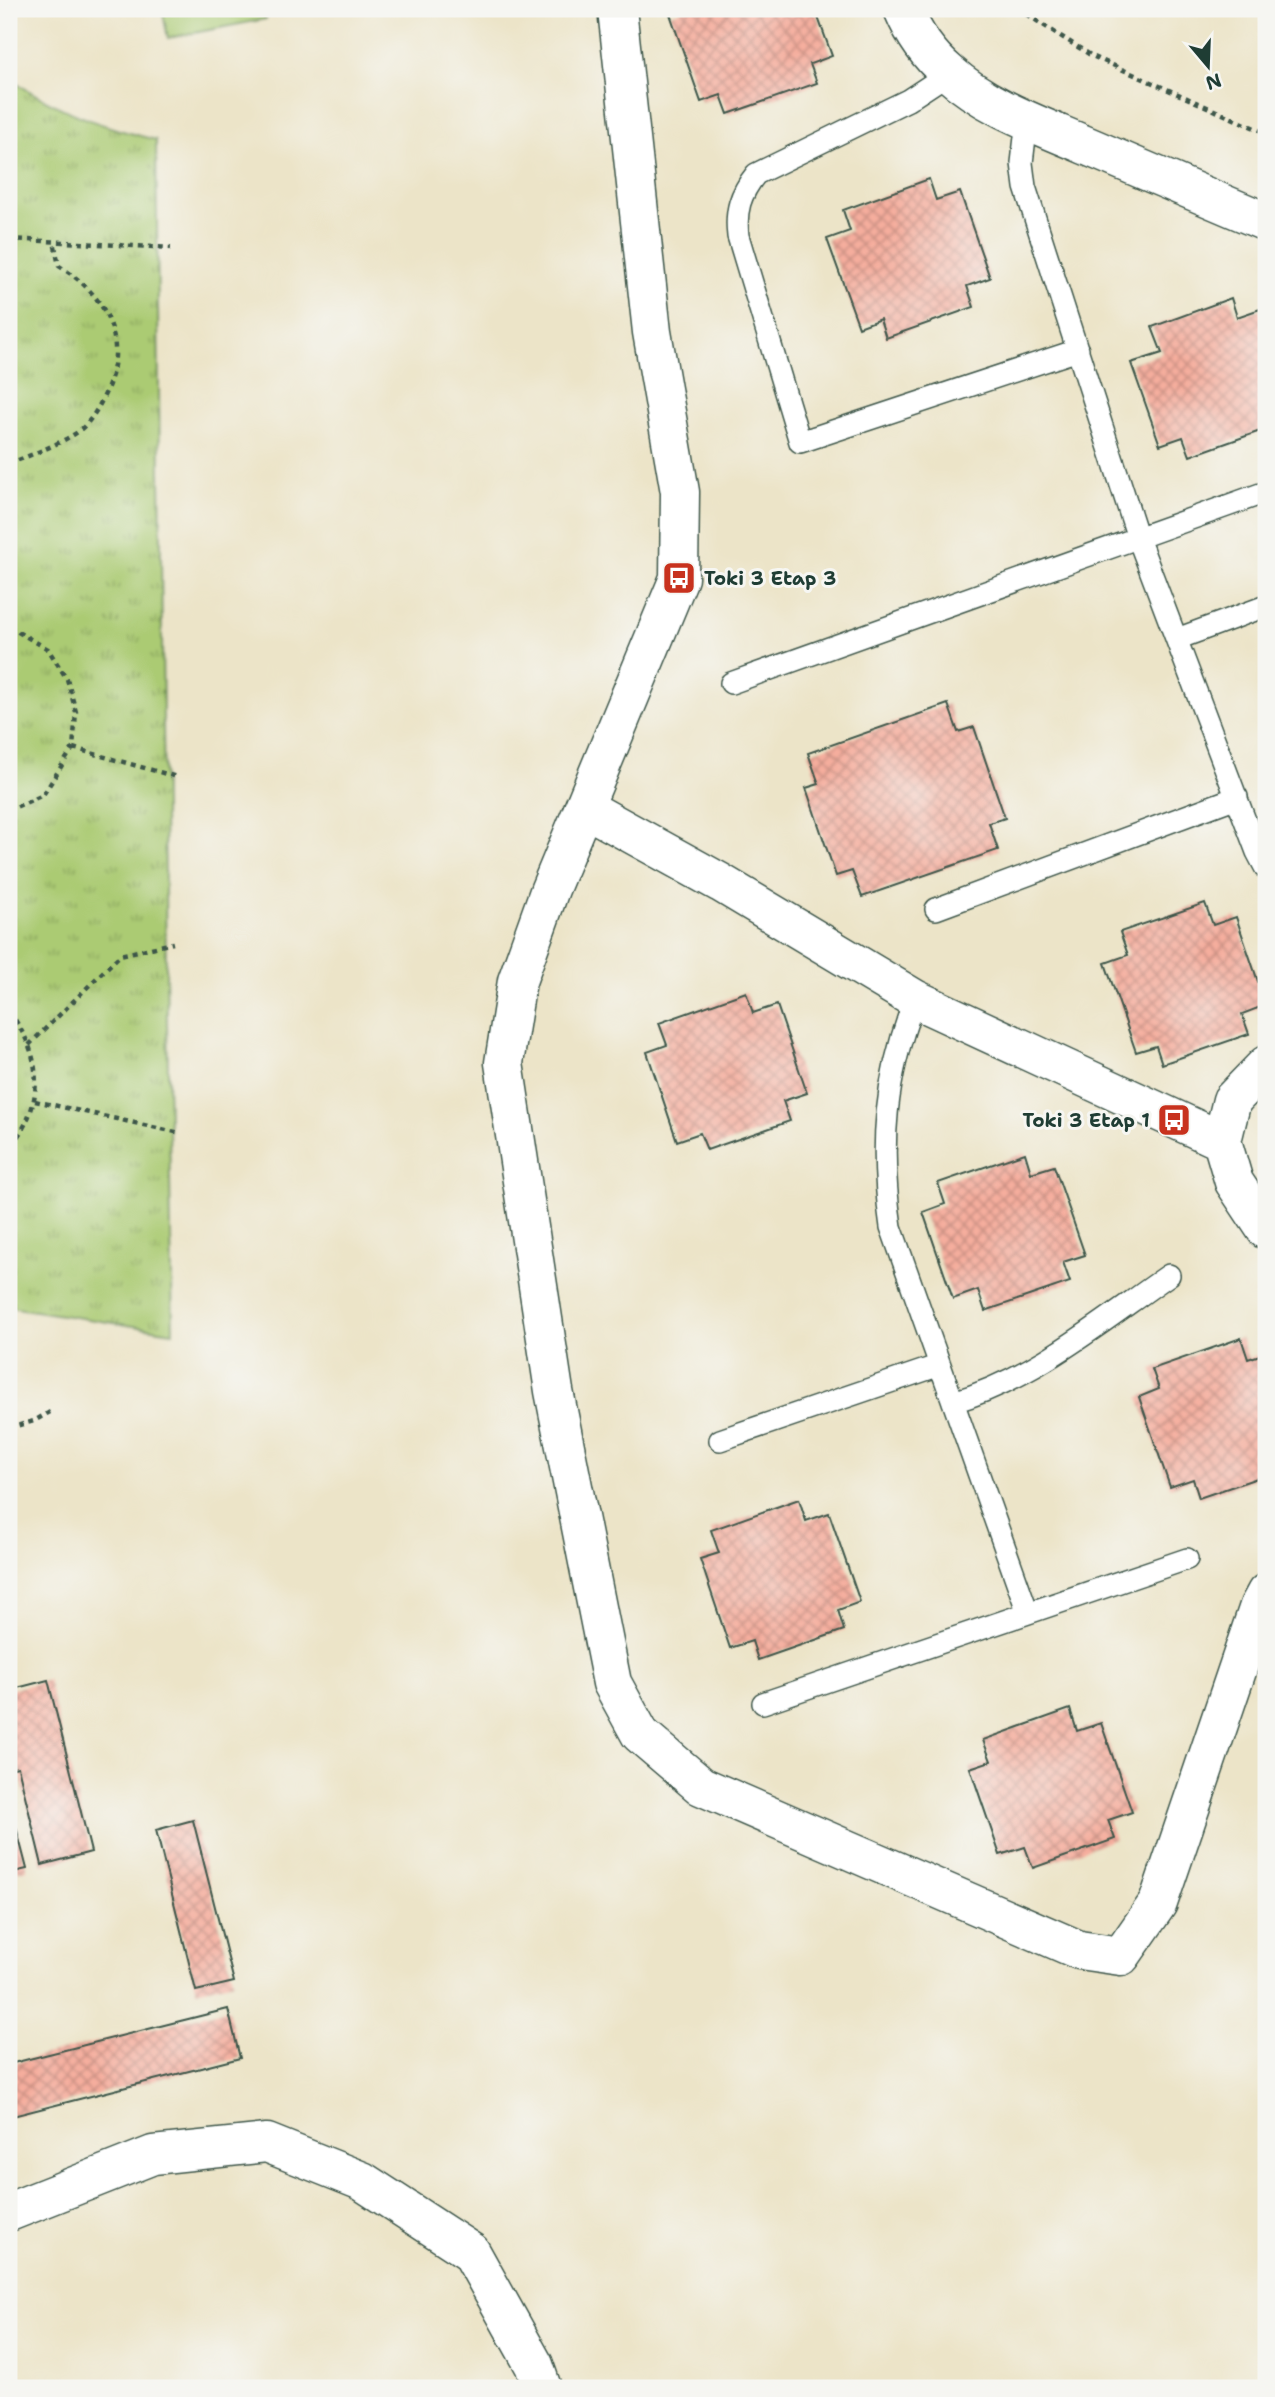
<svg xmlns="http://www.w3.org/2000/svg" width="1275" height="2397" font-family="'Shantell Sans',sans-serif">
	<defs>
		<pattern id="park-tufts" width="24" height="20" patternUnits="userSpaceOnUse" patternTransform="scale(1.75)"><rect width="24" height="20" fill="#abcb73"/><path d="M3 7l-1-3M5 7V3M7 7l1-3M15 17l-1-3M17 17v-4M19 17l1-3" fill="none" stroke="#8ba65f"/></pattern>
		<pattern id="building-cross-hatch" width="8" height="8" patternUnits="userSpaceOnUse" patternTransform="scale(1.75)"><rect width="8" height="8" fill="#f5ad9d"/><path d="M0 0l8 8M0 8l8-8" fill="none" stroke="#c68e81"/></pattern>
	</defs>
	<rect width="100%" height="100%" fill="#f6f6f2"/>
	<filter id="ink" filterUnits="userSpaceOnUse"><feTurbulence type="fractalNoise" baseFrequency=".0143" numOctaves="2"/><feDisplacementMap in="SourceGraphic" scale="14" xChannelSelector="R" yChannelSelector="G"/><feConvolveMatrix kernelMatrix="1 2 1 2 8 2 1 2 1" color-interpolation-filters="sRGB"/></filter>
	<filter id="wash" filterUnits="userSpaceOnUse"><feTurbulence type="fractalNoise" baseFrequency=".00686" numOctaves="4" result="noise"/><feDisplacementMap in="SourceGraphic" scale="28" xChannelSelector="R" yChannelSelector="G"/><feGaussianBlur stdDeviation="1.57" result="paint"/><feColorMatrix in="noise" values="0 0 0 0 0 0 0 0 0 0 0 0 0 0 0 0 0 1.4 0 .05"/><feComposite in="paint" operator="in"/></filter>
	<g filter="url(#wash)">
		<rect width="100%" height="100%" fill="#ece4c8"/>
		<path fill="url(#park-tufts)" stroke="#658454" stroke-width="2" d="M 9,78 C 55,110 103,127 156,140 L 166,970 L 173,1332 L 9,1307 Z"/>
		<path fill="#abcb73" stroke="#658454" stroke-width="2" d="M 162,9 L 264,9 L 266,19 L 168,38 Z"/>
		<g id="blocks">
			<path fill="url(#building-cross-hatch)" d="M 685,9 L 815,9 L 832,56 L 810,64 L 817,83 L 728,114 L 721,95 L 701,102 L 670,14 Z
				M 929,179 L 936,200 L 960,192 L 990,278 L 967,286 L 974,307 L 886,338 L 880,319 L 859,327 L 827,239 L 850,231 L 843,210 Z
				M 1231,298 L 1237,317 L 1260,309 L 1266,328 L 1266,429 L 1190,456 L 1183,437 L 1160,445 L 1131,363 L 1162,353 L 1152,327 Z
				M 948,704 L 958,732 L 974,727 L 1005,818 L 989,823 L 998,850 L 862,897 L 852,871 L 836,876 L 806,788 L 819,784 L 808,753 Z
				M 1205,903 L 1213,925 L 1236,917 L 1266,1005 L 1242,1014 L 1249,1034 L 1162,1064 L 1156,1046 L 1136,1052 L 1105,963 L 1128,955 L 1120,932 Z
				M 746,992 L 753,1013 L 777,1005 L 807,1093 L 783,1101 L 790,1121 L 707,1150 L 700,1133 L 677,1141 L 647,1052 L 667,1045 L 659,1023 Z
				M 1025,1153 L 1031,1173 L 1054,1166 L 1085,1255 L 1063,1262 L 1070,1282 L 985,1311 L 978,1290 L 953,1299 L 923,1212 L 945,1204 L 938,1183 Z
				M 1241,1338 L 1248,1359 L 1266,1353 L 1266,1475 L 1199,1498 L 1193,1479 L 1170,1487 L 1139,1397 L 1159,1389 L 1152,1369 Z
				M 799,1499 L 806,1521 L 829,1513 L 860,1602 L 838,1610 L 844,1630 L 758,1660 L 752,1641 L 730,1648 L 700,1559 L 719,1553 L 711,1530 Z
				M 48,1680 L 91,1852 L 42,1865 L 18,1767 L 9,1769 L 9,1746 L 12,1745 L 9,1731 L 9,1690 Z
				M 1070,1709 L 1077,1731 L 1101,1723 L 1132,1812 L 1108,1820 L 1115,1839 L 1033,1868 L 1025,1847 L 1000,1855 L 970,1768 L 991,1761 L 983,1740 Z
				M 9,1800 L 27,1869 L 9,1873 Z
				M 193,1820 L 234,1982 L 196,1991 L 156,1830 Z
				M 228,2009 L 240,2058 L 9,2117 L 9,2064 Z"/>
		</g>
	</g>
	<g filter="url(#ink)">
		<use href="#blocks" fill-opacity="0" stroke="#3e564a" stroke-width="2"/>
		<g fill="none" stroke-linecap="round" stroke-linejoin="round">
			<defs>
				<path id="service" d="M 949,73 L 908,100 L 756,174 C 740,194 735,211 738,236 L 800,442 L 1078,350
					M 1027,120 L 1022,163 L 1025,187 L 1138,538 L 1257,852 L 1266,869
					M 1177,639 L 1266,606
					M 731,683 L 1266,492
					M 936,909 L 1237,797
					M 915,999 C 885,1077 879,1145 891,1227 L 1028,1613
					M 953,1402 C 1033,1379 1101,1322 1169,1275
					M 720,1440 L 940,1365
					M 763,1703 L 1187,1559"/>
				<path id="minor" d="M 617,9 L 652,332 L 680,492 L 679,578 L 550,889 L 517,981 L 504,1063 L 554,1391 L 612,1683 L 640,1734 L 701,1786 L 1079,1950 L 1121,1956 L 1158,1903 L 1259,1606 L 1266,1593
					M 903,9 C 913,33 929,56 949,73 C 987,107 1039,125 1085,145 C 1145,171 1206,196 1266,222
					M 585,808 L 721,883 L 915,999 L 1222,1141
					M 1266,1065 L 1232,1100 L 1222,1141 L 1234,1182 L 1266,1230"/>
				<path id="tertiary" d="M 9,2212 L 153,2155 L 267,2143 L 362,2181 L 471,2252 L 534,2365 L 542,2388"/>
			</defs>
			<use href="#service" stroke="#3e564a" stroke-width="24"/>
			<use href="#minor" stroke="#3e564a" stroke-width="41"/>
			<use href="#tertiary" stroke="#3e564a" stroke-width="41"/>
			<path stroke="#3e564a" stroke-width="4.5" stroke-dasharray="5 5" stroke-linecap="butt" d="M 1018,9 L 1092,56 L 1266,133
				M 9,239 L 171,248
				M 9,464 C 30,455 53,447 73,435 C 86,428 97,411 103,398 C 131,343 108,296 59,266 L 54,241
				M 9,627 L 48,649 L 67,679 L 76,712 L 73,748 L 43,795 L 9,810
				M 73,748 L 177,777
				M 9,1012 C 15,1018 19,1027 24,1035 C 44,1073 38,1116 9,1147
				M 29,1045 L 120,955 L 173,943
				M 35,1101 L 180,1133
				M 9,1428 L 34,1421 L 50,1412"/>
			<use href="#service" stroke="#fff" stroke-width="21"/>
			<use href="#minor" stroke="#fff" stroke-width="38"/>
			<use href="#tertiary" stroke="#fff" stroke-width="38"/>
		</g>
	</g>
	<defs>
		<symbol id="bus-square" viewBox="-11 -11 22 22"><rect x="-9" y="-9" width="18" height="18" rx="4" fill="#c8321e" stroke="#f6f6f2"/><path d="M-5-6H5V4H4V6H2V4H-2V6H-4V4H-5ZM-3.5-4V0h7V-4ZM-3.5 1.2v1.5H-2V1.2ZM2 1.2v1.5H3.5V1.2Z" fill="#fff"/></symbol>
	</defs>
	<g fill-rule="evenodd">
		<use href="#bus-square" x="660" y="559" width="38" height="38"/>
		<use href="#bus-square" x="1155" y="1101" width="38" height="38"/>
	</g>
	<g text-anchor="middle" stroke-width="6" stroke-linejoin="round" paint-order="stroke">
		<g font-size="19" font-weight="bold" fill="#1f3d34" stroke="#f6f6f2" text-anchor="start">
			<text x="704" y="585">Toki 3 Etap 3</text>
			<text x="1150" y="1127" text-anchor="end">Toki 3 Etap 1</text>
		</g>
	</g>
	<rect width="1275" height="2397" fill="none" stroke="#f6f6f2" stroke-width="35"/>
	<g transform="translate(1208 66) rotate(161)" stroke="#f6f6f2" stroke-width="5" paint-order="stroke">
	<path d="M0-5L12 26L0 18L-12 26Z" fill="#1f3d34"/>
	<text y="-10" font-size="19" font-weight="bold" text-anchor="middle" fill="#1f3d34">N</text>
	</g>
</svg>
